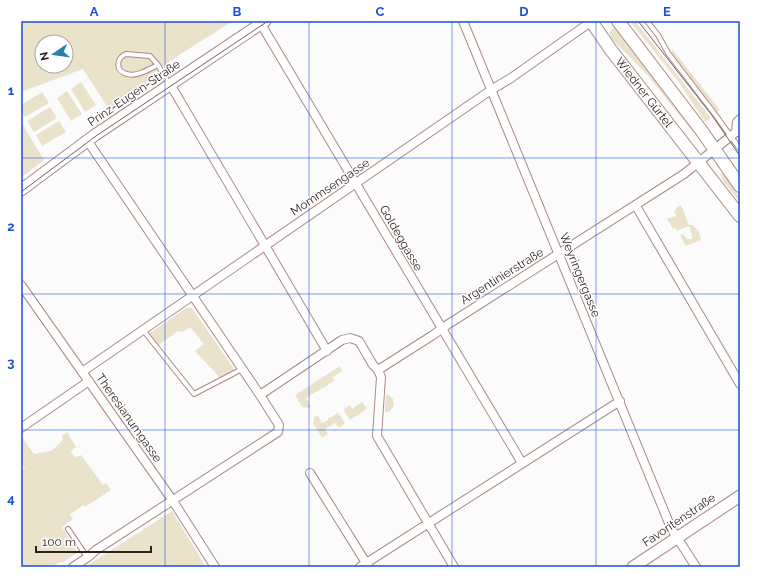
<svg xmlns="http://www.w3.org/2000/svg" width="761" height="588" font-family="Raleway,sans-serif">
	<rect width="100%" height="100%" fill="#fbfbfb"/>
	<path fill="#ebe2cb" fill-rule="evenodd" d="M 21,21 L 233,21 L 179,55 L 149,76 L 148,82 L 110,111 L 83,69 L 21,92 ZM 42,42 L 66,42 L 66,66 L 42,66 Z
		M 630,21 L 635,21 L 711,118 L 705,122 L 680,84 Z
		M 615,26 L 696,129 L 693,132 L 648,76 L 612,39 L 609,32 Z
		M 673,50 L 720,110 L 717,112 L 674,58 L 671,51 Z
		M 81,82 L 96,105 L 85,112 L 71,89 Z
		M 67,91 L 82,114 L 71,121 L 57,98 Z
		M 42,92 L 49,103 L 25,117 L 21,110 L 21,105 Z
		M 50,107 L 57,118 L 34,132 L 27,121 Z
		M 59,121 L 66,132 L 42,146 L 36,135 Z
		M 21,122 L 44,160 L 21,178 Z
		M 723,173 L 740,198 L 740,202 L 723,181 L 720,174 Z
		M 681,205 L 689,225 L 693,225 L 699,232 L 701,240 L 686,246 L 680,235 L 683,234 L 687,239 L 692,239 L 692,235 L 689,226 L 677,231 L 675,228 L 673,229 L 667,219 L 676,216 L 674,211 L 676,210 L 676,208 Z
		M 190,307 L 192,308 L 236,372 L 222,380 L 195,351 L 204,344 L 190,327 L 183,332 L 178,331 L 156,347 L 147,335 L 186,308 Z
		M 340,366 L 342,371 L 333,377 L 331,376 L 335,380 L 329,384 L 328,383 L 328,385 L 323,388 L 321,387 L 321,389 L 316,392 L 314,391 L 315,393 L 311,394 L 311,395 L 309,397 L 307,396 L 307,398 L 306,400 L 308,400 L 311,407 L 309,408 L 302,407 L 295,395 Z
		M 388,394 L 393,399 L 394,406 L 389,412 L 385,412 L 386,396 Z
		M 362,402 L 363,403 L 367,409 L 350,420 L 344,410 L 345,408 L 350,405 L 353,410 L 353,408 Z
		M 337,413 L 339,414 L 345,423 L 339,428 L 335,423 L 325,429 L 328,434 L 322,438 L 313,423 L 314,417 L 318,416 L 321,421 L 320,423 L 323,422 L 324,424 L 324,422 L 328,420 L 328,419 L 330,417 L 333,418 L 332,417 Z
		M 67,432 L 76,447 L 72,450 L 71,453 L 74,456 L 77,457 L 81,455 L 103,485 L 106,483 L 111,490 L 85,507 L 84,505 L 70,514 L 73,519 L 62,527 L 77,551 L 76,552 L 77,553 L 62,563 L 60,562 L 52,567 L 21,567 L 21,471 L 25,468 L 21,462 L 21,436 L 34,454 L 51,451 L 58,445 L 63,439 L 62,436 Z
		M 172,511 L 206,567 L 85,567 Z"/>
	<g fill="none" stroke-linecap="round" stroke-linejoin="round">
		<defs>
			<path id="lane" d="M 647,21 L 658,35 L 668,53 L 717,117 L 740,149
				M 126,54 L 150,56 L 158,65 C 149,69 137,77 127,74 C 115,71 116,58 126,54 Z
				M 158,65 L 169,84
				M 143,330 L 194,394 L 242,369
				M 68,529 L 87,557"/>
			<path id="street" d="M 463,21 L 671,528 L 696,567
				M 261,24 L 522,463
				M 170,84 L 327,351
				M 736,132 L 737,122 L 740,119
				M 636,206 L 740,384
				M 21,285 L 173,501 L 215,567
				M 378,370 L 433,335 L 447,325 L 684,174 L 736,132 L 740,132
				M 82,372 L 491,90 L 511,78 L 592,21
				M 260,395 L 342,340 L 350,338 L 359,341 L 373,365 L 378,370 L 381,377 L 377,436 L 454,567
				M 21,428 L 89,381
				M 310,473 L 368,566
				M 73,567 L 88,557 L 96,550 L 278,432 L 279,425 L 260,395 L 87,140
				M 360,567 L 620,401"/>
			<path id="secondary" d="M 21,190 L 95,135 L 265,21
				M 633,567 L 740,496"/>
			<g id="primary">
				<path id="s1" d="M 591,21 L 611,50 L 740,216"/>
				<path d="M 618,21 L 701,130 L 740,186"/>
			</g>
		</defs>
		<use href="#lane" stroke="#ab8983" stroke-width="6"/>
		<use href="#street" stroke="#ab8983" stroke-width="10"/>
		<use href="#secondary" stroke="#ab8983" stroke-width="13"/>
		<use href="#primary" stroke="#ab8983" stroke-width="14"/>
		<use href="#lane" stroke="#fff" stroke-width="4"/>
		<use href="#street" stroke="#fff" stroke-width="8"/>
		<use href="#secondary" stroke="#fff" stroke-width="11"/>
		<use href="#primary" stroke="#fff" stroke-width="12"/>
		<path stroke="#6c6261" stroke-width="1" d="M 638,21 L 711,114 L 740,156
			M 21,192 L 96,136 L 268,21"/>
	</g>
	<path fill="none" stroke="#1d4ed8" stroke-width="1" stroke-opacity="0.55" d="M 165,21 L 165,567M 309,21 L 309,567M 452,21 L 452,567M 596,21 L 596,567M 21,158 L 740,158M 21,294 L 740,294M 21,430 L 740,430"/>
	<g text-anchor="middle" stroke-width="3" stroke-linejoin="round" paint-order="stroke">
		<g font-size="12" fill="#2d1f1d" stroke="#fff">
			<text transform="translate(134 93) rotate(-34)" y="4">Prinz-Eugen-Straße</text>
			<text dy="4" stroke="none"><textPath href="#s1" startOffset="89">Wiedner Gürtel</textPath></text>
			<text transform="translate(330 187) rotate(-34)" y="4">Mommsengasse</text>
			<text transform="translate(401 238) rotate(60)" y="4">Goldeggasse</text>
			<text transform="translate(580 275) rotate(68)" y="4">Weyringergasse</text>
			<text transform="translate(502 276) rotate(-32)" y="4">Argentinierstraße</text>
			<text transform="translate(129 418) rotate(55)" y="4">Theresianumgasse</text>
			<text transform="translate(679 520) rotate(-34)" y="4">Favoritenstraße</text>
		</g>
	</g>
	<rect width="761" height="588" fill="none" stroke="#ffffff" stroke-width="44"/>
	<g transform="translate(54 54) rotate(257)"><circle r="19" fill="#ffffff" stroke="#aba5a5"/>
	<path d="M0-3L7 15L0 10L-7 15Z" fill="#2c7eaf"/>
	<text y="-6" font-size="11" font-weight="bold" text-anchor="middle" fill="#2d1f1d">N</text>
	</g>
	<path d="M36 546v6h115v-6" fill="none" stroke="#2d1f1d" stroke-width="2"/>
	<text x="42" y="546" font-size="12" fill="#2d1f1d" stroke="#ffffff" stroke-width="3" paint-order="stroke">100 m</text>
	<rect x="22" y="22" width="717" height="544" fill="none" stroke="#1d4ed8" stroke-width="1.5"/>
	<g font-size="13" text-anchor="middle" font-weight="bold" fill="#1d4ed8">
		<text x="94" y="16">A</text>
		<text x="237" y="16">B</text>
		<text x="380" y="16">C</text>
		<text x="524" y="16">D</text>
		<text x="667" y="16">E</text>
		<text x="11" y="95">1</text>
		<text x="11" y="231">2</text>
		<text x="11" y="367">3</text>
		<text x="11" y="503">4</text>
	</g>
</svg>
